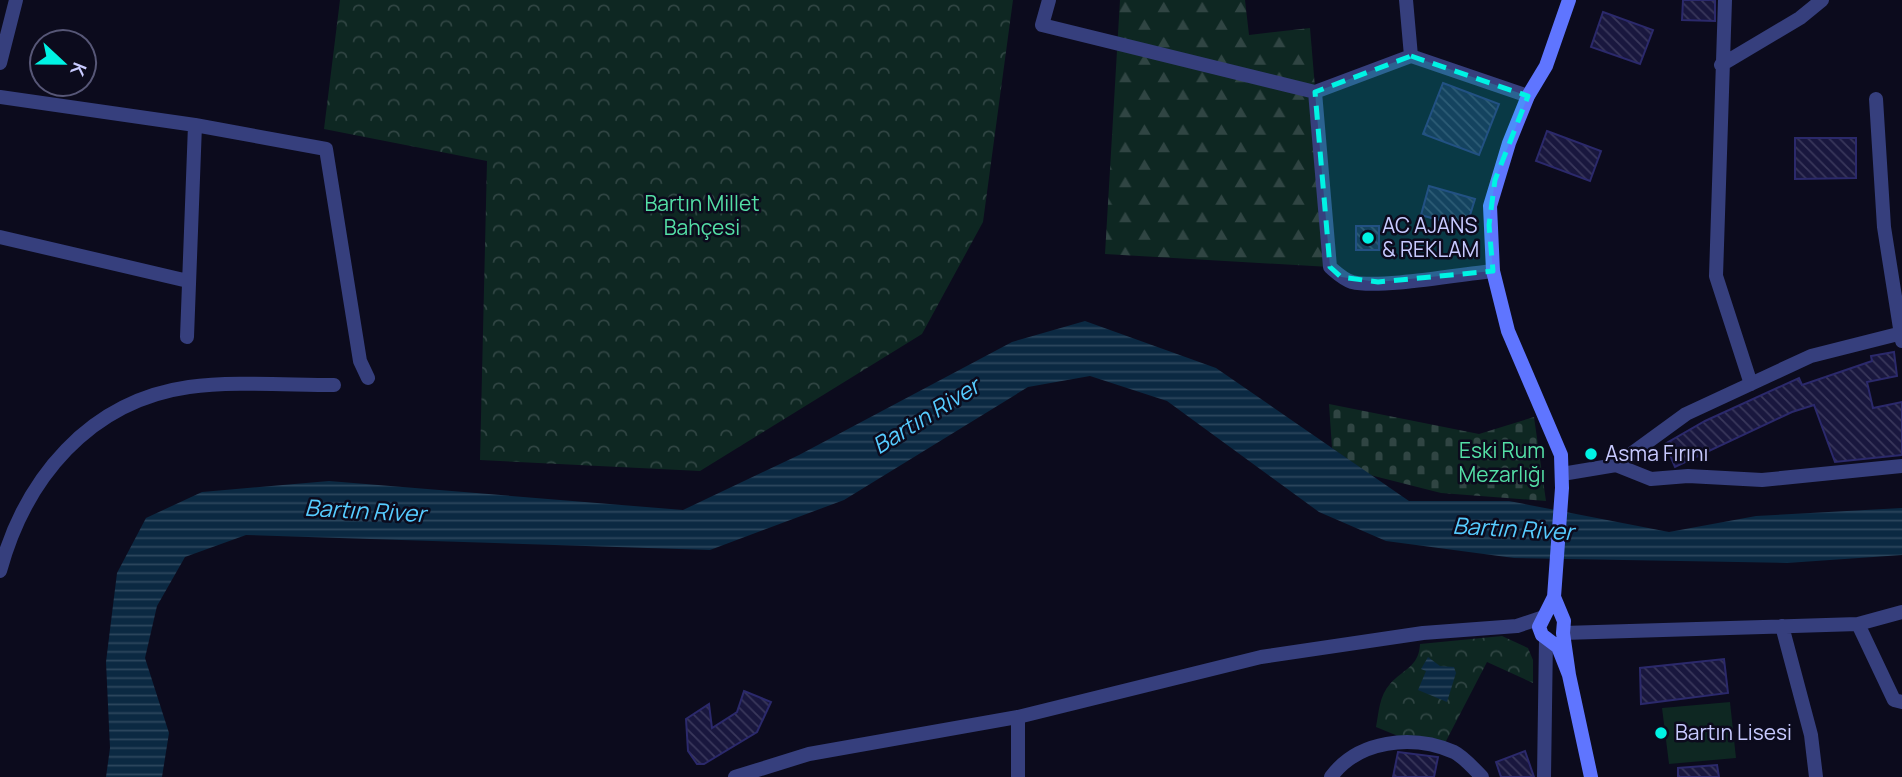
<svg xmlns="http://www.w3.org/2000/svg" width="1902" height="777" font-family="Manrope,sans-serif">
	<defs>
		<pattern id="forest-firs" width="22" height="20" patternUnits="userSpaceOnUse" patternTransform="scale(1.75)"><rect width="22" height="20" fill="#0e2722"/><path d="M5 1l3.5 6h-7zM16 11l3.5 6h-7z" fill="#304543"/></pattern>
		<pattern id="cemetery-stones" width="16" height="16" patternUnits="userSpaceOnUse" patternTransform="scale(1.75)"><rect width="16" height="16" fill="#0e2722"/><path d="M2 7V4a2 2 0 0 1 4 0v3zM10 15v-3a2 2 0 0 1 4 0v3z" fill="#304543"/></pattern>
		<pattern id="park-crowns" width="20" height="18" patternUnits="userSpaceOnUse" patternTransform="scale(1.75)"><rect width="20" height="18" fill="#0e2722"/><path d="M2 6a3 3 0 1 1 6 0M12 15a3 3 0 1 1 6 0" fill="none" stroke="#304543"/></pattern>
		<pattern id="water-rules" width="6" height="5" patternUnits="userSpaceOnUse" patternTransform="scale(1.75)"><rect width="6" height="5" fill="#0b2942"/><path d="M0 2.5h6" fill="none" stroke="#2d475e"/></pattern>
		<pattern id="building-back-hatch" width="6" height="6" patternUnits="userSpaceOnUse" patternTransform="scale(1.75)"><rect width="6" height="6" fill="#19173e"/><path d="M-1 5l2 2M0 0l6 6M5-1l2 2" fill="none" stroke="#39375b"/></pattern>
	</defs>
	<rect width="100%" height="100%" fill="#0c0b1d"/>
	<path fill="#0e2722" d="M 1730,702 L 1736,758 L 1669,764 L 1662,708 Z"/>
	<path fill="url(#forest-firs)" d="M 1120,0 L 1245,0 L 1249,35 L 1310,28 L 1330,267 L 1105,254 Z"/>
	<path fill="url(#cemetery-stones)" d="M 1329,404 L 1479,434 L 1534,417 L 1546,501 L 1441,493 L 1370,475 L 1332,448 Z"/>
	<path fill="url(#park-crowns)" d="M 340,0 L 1013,0 L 983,222 L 922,334 L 700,471 L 480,460 L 487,161 L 324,129 Z
		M 1502,636 L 1528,648 L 1533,660 L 1533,683 L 1487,662 L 1445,743 L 1398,736 L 1376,727 C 1379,712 1379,696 1390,684 C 1403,669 1419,667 1420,644 Z"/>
	<path fill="url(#water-rules)" d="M 1085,321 L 1216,368 L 1409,501 L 1509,501 L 1669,532 L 1756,516 L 1902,508 L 1902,555 L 1787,563 L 1514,558 L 1386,541 L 1319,512 L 1167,401 L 1090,376 L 1028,387 L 844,500 L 710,550 L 246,535 L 185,557 L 157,606 L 145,658 L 169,733 L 162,777 L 106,777 L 110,748 L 106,662 L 117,573 L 146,518 L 202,492 L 329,481 L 683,510 L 799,455 L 1012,342 Z
		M 1428,657 L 1440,666 L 1454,667 L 1456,673 L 1447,702 L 1418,690 L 1426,671 L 1421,669 Z"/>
	<path fill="url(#building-back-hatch)" stroke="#2b296b" stroke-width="2" d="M 1683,0 L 1715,0 L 1715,21 L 1682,20 Z
		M 1603,12 L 1653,30 L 1640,64 L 1591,47 Z
		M 1443,83 L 1499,104 L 1479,155 L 1423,134 Z
		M 1547,131 L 1601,151 L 1590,181 L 1536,161 Z
		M 1795,138 L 1856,138 L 1856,178 L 1795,179 Z
		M 1429,186 L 1475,199 L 1466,228 L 1421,215 Z
		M 1356,226 L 1379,226 L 1379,250 L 1356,250 Z
		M 1894,352 L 1897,376 L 1867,382 L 1873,408 L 1902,402 L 1902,455 L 1835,462 L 1814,405 L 1792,412 L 1675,467 L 1665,444 L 1705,421 L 1799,378 L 1802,385 L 1872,361 L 1871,356 Z
		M 1724,659 L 1728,693 L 1641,704 L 1640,668 Z
		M 744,691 L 771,702 L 757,732 L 704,764 L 697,764 L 688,751 L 686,719 L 709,704 L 712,728 L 737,712 Z
		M 1525,751 L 1534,777 L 1501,777 L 1496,762 Z
		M 1398,752 L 1438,757 L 1434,777 L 1393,777 Z
		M 1717,765 L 1719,777 L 1678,777 L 1678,768 Z"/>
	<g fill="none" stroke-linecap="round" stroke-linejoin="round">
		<path stroke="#363f7d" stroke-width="14" d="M 1049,0 L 1042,25 L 1315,92 L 1330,267 C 1337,273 1343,279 1352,282 C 1379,289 1462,274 1493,271
			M 1406,0 L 1411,56
			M 1725,0 L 1716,276 L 1751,384
			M 1721,65 L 1800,18 L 1822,0
			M 1315,92 L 1411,56 L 1528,96
			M 0,97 L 195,125 L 326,149 L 360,361 L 368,378
			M 1876,99 L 1884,227 L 1902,341
			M 0,237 L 188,281
			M 187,337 L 195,125
			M 1616,465 L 1651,479 L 1688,476 L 1762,480 L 1902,466
			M 1562,474 L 1616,465 L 1686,414 L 1811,356 L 1902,333
			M 0,571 C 25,479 89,401 189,387 C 231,381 290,385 334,385
			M 1858,624 L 1894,700 L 1902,702
			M 1782,626 L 1811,735 L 1816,777
			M 1563,633 L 1858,624 L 1902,612
			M 1331,777 C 1358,740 1412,734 1454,752 C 1464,757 1474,769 1482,777
			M 1544,777 L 1546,638"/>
		<path stroke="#363f7d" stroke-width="14" d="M 0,63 L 16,0
			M 735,777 L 809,754 L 1018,717 L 1261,657 L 1423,633 L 1517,626 L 1541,618
			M 1018,777 L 1018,717"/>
		<path stroke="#5f75ff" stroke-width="14" d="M 1569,0 L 1546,66 L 1528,96 L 1509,143 L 1490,206 L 1493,271 L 1508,331 L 1561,455 L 1562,488 L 1554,597 L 1539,627 L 1542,635 L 1558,647 L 1569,675
			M 1554,597 L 1564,621 L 1563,633 L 1569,675 L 1591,777"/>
	</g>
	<path fill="#00f3e4" fill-opacity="0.2" stroke="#00f3e4" stroke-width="5" stroke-dasharray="14 9" stroke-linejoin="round" d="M 1411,56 L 1528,96 L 1495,180 L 1489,225 L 1493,271 L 1378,282 L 1341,277 L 1330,267 L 1315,92 Z"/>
	<g fill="#00f3e4" stroke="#0c0b1d" stroke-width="2.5">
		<circle cx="1368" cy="238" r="7"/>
		<circle cx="1591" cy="454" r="7"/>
		<circle cx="1661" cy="733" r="7"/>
	</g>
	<g text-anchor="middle" stroke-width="5" stroke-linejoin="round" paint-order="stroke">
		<g font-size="21" fill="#54dfa6" stroke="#0c0b1d">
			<text x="702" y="211">Bartın Millet<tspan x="702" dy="24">Bahçesi</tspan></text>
			<text x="1502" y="458">Eski Rum<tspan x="1502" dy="24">Mezarlığı</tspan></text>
		</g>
		<g font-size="21" fill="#c8caff" stroke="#0c0b1d" text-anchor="start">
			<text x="1382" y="233">AC AJANS<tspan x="1382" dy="24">&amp; REKLAM</tspan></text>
			<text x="1605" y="461">Asma Fırını</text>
			<text x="1675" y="740">Bartın Lisesi</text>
		</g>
		<g font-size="23" font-style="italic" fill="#56ccff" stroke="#0c0b1d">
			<text transform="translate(926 416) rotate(-32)" y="8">Bartın River</text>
			<text transform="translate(365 511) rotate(3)" y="8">Bartın River</text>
			<text transform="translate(1513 529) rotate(3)" y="8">Bartın River</text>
		</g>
	</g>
	<g transform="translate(63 63) rotate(112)"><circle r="33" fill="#0c0b1d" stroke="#575777" stroke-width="2"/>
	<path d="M0-5L12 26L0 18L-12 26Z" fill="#00f3e4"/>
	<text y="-10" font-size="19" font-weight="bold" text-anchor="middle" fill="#c8caff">K</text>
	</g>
</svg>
